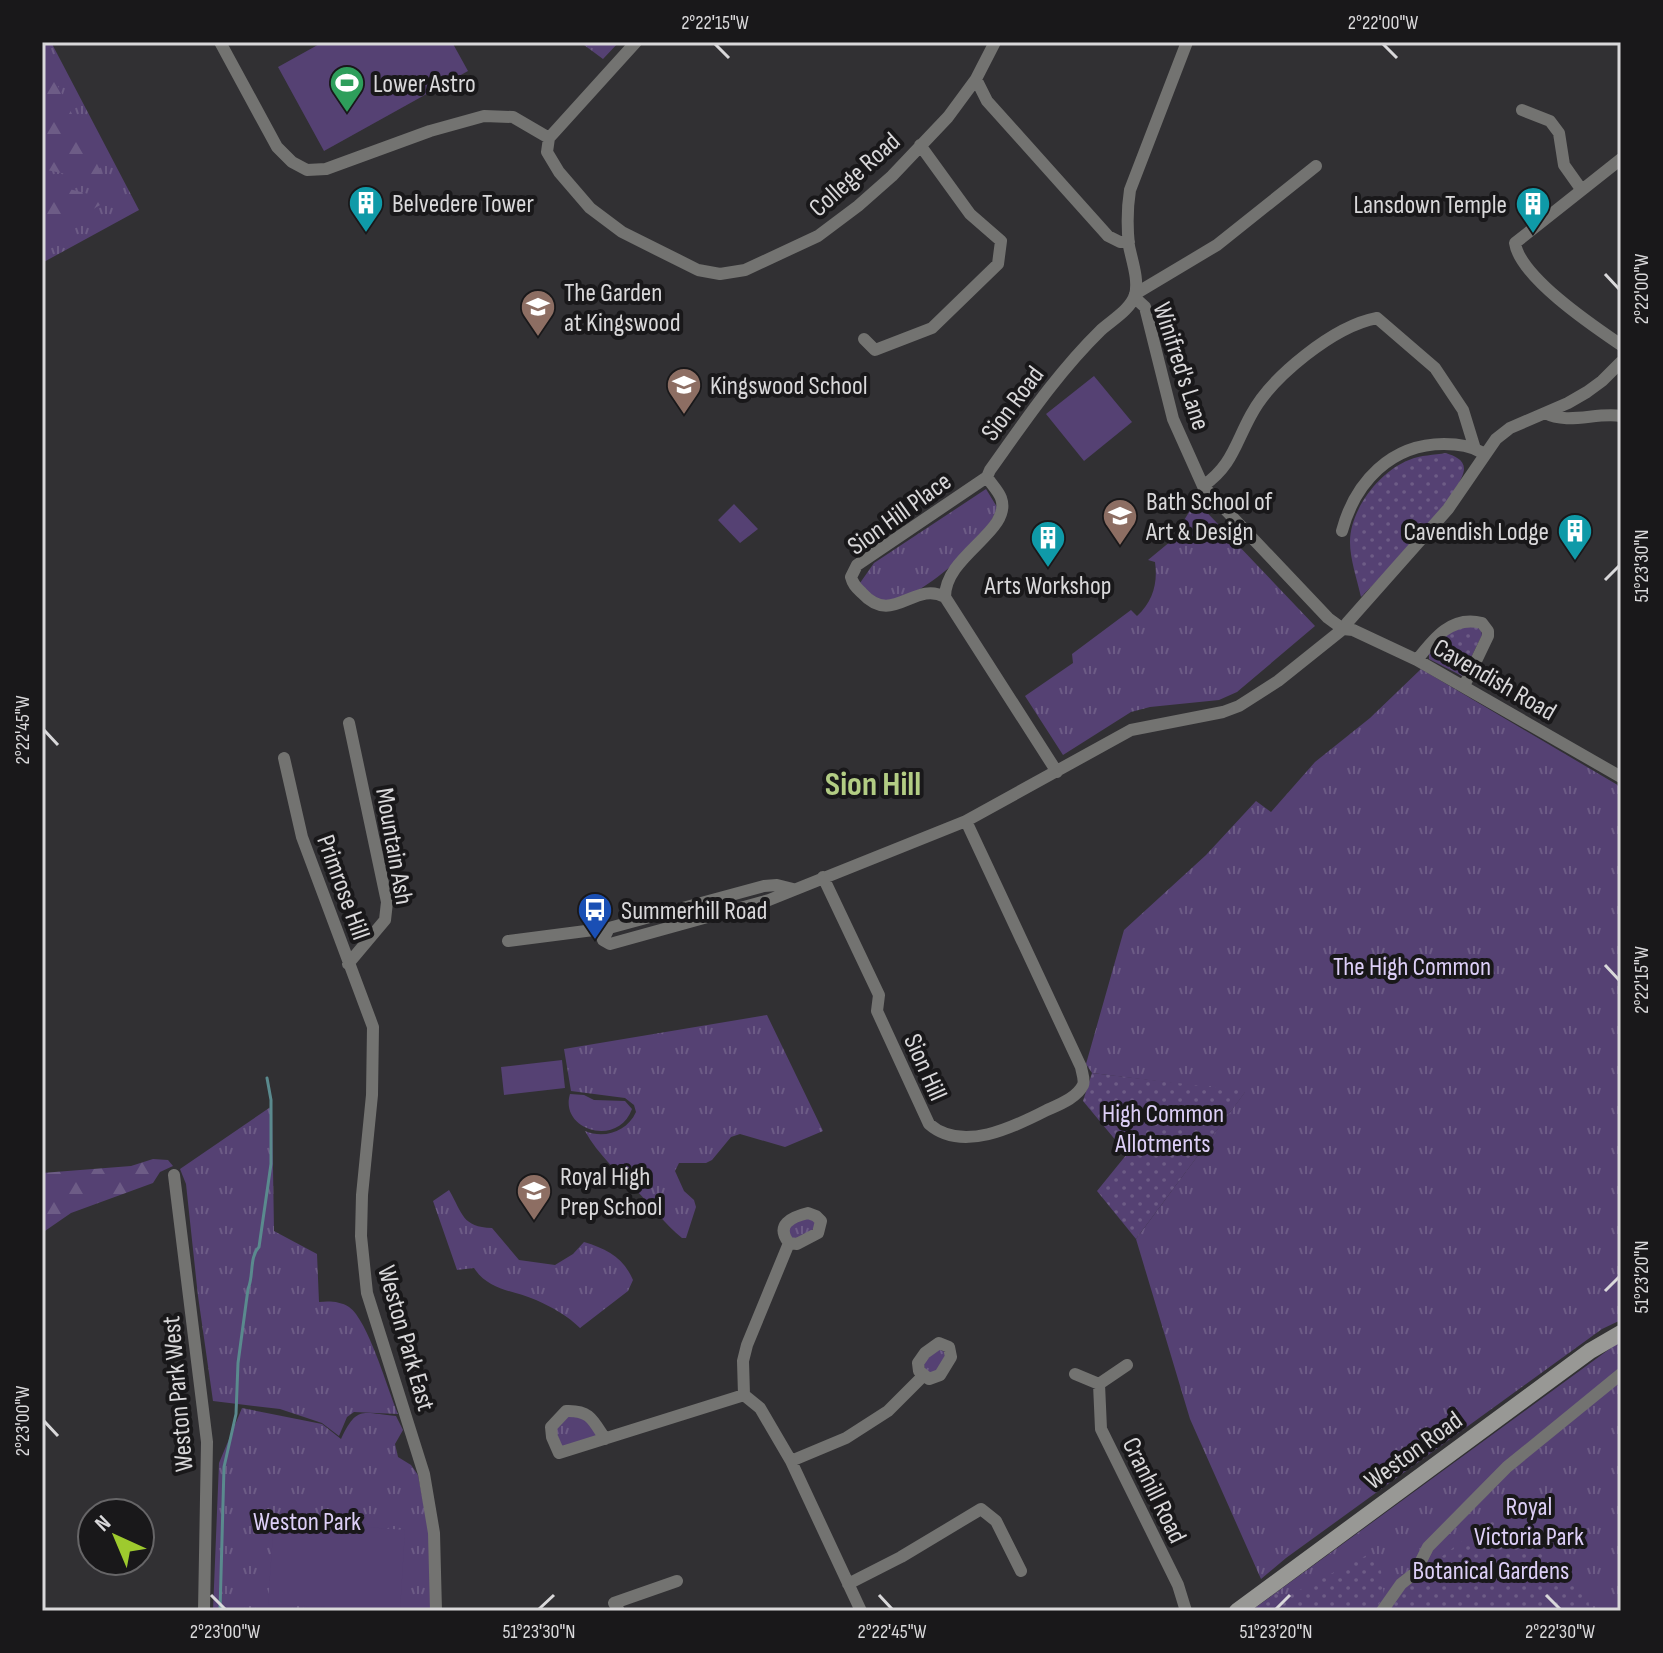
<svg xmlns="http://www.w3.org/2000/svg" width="1663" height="1653" font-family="'Sofia Sans Condensed',sans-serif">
	<defs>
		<pattern id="grass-tufts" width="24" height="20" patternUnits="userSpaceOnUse" patternTransform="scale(2)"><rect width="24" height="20" fill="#554173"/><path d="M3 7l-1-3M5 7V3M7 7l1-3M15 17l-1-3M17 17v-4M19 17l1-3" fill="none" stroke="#6d5c86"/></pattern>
		<pattern id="forest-firs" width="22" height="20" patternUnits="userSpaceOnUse" patternTransform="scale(2)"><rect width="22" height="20" fill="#554173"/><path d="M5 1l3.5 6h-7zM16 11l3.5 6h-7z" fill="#6d5c86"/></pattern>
		<pattern id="garden-dots" width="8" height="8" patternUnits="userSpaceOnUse" patternTransform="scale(2)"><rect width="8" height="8" fill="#554173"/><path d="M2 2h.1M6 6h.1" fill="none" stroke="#6d5c86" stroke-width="1.8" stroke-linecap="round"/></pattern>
	</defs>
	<rect width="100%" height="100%" fill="#313033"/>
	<path fill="url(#grass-tufts)" d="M 42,42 L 51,42 L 139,210 L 42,263 Z
		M 580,42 L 619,42 L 603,59 Z
		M 986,489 L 997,507 C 990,538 918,603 884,602 C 873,601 867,591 860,583 L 874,563 Z
		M 1196,501 L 1315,626 L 1237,692 L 1219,700 L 1150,707 L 1131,712 L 1063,755 L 1025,696 L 1073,663 L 1072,654 L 1131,610 L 1137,616 C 1153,601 1158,583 1155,562 L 1148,560 L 1171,541 Z
		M 1421,669 L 1621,787 L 1621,1320 L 1602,1329 L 1286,1558 L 1261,1579 L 1190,1419 L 1136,1239 L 1245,1092 L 1092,1073 L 1086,1064 L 1124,930 L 1206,855 L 1256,801 L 1271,812 L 1315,762 L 1370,718 Z
		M 767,1015 L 823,1131 L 785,1147 L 740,1134 L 731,1137 L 712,1160 L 706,1163 L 679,1163 L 675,1171 L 684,1191 L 694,1200 L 696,1207 L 686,1238 L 682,1238 C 665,1224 653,1208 638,1192 C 619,1173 598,1155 585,1131 C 604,1139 627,1132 636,1112 L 634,1105 L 625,1098 L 571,1091 L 564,1049 Z
		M 570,1094 L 584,1095 L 594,1100 L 625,1101 L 632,1109 C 618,1148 559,1130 570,1094 Z
		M 272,1106 L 274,1231 L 317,1254 L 319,1302 C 328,1301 340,1301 349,1307 C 368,1320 388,1390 398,1414 L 354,1412 L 347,1417 L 339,1436 L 322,1423 L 280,1409 L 213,1401 L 198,1296 L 186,1184 L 180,1169 Z
		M 449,1190 C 463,1214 462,1227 492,1228 L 519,1260 L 555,1265 L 573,1254 L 584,1242 C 607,1249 623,1257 633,1280 L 628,1291 L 580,1328 C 568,1316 552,1307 536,1300 C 513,1290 489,1291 474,1268 L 457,1270 L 433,1201 Z
		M 809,1216 L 818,1226 L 795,1241 L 788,1234 L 790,1223 Z
		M 1621,1342 L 1621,1611 L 1251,1611 L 1615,1345 Z
		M 935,1348 L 948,1353 L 938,1373 L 926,1375 L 923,1360 Z
		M 242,1408 L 322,1424 L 341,1439 C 357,1405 362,1413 396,1416 L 403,1430 L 395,1444 L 398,1457 L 411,1465 L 418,1475 L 429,1531 L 432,1611 L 213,1611 L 219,1463 Z
		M 568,1415 L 588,1420 L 598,1436 L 562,1448 L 555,1428 Z"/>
	<path fill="url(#forest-firs)" d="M 42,54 L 101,172 L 103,181 L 95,184 L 81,177 L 42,169 Z
		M 42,182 L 104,198 L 100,205 L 42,240 Z
		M 153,1159 L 168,1160 L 173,1166 L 160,1172 L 153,1183 L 71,1213 L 42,1233 L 42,1173 L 131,1166 Z"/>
	<path fill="url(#garden-dots)" d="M 1446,453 C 1454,456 1464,459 1464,469 C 1463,494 1381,577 1361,597 C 1357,579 1350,559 1350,542 C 1350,509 1380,471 1409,460 C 1421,455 1434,455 1446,453 Z
		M 1475,626 L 1481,630 L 1482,635 L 1462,676 L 1429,659 L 1429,653 L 1453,629 Z
		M 1092,1073 L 1246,1091 L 1136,1239 L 1097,1191 L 1127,1154 L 1083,1101 Z
		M 1487,1522 L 1495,1522 C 1522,1538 1594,1575 1589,1611 L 1385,1611 L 1398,1590 Z
		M 1371,1553 L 1381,1571 L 1384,1597 L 1374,1611 L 1251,1611 L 1276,1593 L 1288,1596 Z"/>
	<path fill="#554173" d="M 323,42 L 452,42 L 468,71 L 324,151 L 278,67 Z
		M 1094,376 L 1132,422 L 1084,461 L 1046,414 Z
		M 734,504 L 758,529 L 740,543 L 718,520 Z
		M 562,1060 L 565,1088 L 504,1095 L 501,1067 Z
		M 274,1520 L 405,1530 L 400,1611 L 268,1604 Z"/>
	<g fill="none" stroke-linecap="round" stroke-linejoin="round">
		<path stroke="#5a8a8e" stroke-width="3" d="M 220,1611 L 224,1467 L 236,1414 L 238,1363 L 248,1289 C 254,1276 249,1257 259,1247 L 271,1164 L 271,1100 L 267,1078"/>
		<path stroke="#737371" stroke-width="12" d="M 220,42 L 277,147 L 292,162 L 307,170 L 326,169 L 430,131 L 484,116 L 513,117 L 549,138
			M 976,79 L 987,101 L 1108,236 L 1120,242 L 1129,242
			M 1522,110 L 1550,121 L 1559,133 L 1564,165 L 1581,189
			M 549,138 L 547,152 L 559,172 L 590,208 L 622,232 L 698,270 L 720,274 L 745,270 L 818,236 L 858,206 L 892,176 L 948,117 L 976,79 L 995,42
			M 549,138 L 636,42
			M 1621,159 L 1515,243 C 1520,277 1593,326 1621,345
			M 1135,294 L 1217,245 L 1316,166
			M 1134,297 L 1145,307 L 1173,419 L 1203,486 L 1328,618 L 1343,629
			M 864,339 L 875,350 L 932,328 L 998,264 L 1001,241 L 970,214 L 920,145
			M 1545,413 C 1568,425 1596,412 1621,416
			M 1203,486 C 1232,466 1235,444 1251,415 C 1271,377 1334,326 1377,318 L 1435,368 L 1463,410 L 1475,449
			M 1342,531 C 1355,482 1391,444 1444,444 C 1456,444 1471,446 1481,452
			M 945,597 C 914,580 893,627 862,593 C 857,588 853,585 851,577 L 857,565 L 987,477
			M 1343,629 L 1353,630 L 1417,660 L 1621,777
			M 1348,629 L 1347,623 L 1448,509 L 1496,439 L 1510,428 L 1568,403 L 1587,392 L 1602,381 L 1621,362
			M 1417,660 C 1434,638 1452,615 1482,623 L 1488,631 L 1488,636 L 1464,686
			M 284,758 L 302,837 L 373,1027 L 372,1095 L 362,1195 L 361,1236 L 367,1293 L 424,1474 L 434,1533 L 436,1611
			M 1057,772 L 945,597 C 945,555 1013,531 1001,498 C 998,490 991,484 987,477 L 990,470 C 1025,421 1058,372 1101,330 C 1112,320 1130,310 1135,295 C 1139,280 1132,261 1129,246 C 1127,227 1127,209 1130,190 L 1187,42
			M 823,877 L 879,995 L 877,1011 L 929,1124 C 962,1153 1014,1127 1047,1110 C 1058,1105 1077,1098 1083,1085 C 1085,1080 1082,1073 1081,1067 L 966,821
			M 793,889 L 777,885 L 764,886 L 609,928 L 603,940 L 610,944 L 769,900 L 966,821 L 1131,730 L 1223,712 L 1239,706 L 1278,681 L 1343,629
			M 508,941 L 609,928
			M 348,964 L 385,920 L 387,902 L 349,723
			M 174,1175 L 207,1442 L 204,1611
			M 808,1213 L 816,1216 L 821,1221 L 818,1233 L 797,1244 L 789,1243 C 775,1225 791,1217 808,1213 Z
			M 939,1343 L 949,1347 L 951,1357 L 940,1375 L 929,1379 L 919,1371 L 918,1363 L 925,1353 Z
			M 1075,1374 L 1099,1384 L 1101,1429 L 1178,1585 L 1186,1611
			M 1099,1384 L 1127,1365
			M 744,1395 L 743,1361 L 747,1345 L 789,1243
			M 605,1439 C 593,1420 590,1410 566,1411 L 551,1427 L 552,1437 L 559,1453 L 744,1395 L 760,1408 L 791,1461 L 861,1611
			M 791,1461 L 846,1438 L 888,1411 L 923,1376
			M 848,1584 L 901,1557 L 981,1509 L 996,1521 L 1021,1571
			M 619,1611 L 614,1603 L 677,1581
			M 1382,1611 L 1401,1584 L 1415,1573 L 1428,1547 L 1507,1467 L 1621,1374"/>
		<path stroke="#989895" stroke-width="16" d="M 1237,1611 L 1590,1351 L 1621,1333"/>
	</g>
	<path fill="none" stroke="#d9d8da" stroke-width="3" d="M 715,44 L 729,58M 1383,44 L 1397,58M 1605,274 L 1619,289M 1605,580 L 1619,566M 44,730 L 58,745M 1605,965 L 1619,980M 1605,1291 L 1619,1277M 44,1421 L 58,1436M 211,1595 L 225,1609M 879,1595 L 892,1609M 1546,1595 L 1560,1609M 539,1609 L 554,1595M 1276,1609 L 1290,1595"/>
	<defs>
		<symbol id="stadium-pin" viewBox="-11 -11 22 30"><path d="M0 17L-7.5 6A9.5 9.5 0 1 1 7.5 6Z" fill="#2e9e5b" stroke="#19181a"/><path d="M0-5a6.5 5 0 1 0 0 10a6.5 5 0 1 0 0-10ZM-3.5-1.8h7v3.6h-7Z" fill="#fff"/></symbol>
		<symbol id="building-pin" viewBox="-11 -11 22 30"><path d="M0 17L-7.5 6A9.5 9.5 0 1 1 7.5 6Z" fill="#0f9aa8" stroke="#19181a"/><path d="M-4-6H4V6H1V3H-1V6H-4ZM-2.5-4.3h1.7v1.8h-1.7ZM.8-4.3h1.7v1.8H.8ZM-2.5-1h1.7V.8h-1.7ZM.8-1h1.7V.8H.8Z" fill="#fff"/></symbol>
		<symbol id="school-pin" viewBox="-11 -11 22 30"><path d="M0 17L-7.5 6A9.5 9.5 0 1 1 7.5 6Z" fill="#8d6e63" stroke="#19181a"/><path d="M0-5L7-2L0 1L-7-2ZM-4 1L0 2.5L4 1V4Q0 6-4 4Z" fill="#fff"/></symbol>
		<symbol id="university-pin" viewBox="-11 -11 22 30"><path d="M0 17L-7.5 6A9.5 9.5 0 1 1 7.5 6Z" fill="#8d6e63" stroke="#19181a"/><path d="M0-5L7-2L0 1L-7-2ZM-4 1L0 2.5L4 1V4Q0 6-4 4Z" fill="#fff"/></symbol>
		<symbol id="bus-pin" viewBox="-11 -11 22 30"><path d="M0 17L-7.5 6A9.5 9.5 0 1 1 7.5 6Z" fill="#1a4fb4" stroke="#19181a"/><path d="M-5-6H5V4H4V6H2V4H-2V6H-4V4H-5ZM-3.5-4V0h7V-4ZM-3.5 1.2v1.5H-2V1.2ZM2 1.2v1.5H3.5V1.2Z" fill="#fff"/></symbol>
	</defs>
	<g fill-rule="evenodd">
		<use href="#stadium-pin" x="327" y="63" width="40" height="54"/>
		<use href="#building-pin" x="346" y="183" width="40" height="54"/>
		<use href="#building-pin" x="1513" y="184" width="40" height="54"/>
		<use href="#school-pin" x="518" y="287" width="40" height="54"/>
		<use href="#school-pin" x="664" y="365" width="40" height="54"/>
		<use href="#university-pin" x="1100" y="496" width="40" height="54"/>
		<use href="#building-pin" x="1555" y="511" width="40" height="54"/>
		<use href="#building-pin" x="1028" y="518" width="40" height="54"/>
		<use href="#bus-pin" x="575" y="890" width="40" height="54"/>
		<use href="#school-pin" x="514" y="1171" width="40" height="54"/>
	</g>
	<g text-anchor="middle" stroke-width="8" stroke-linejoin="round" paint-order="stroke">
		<g font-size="26" fill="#d9d8da" stroke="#19181a" text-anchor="start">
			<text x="373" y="92">Lower Astro</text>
			<text x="392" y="212">Belvedere Tower</text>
			<text x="1507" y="213" text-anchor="end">Lansdown Temple</text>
			<text x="564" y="301">The Garden<tspan x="564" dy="30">at Kingswood</tspan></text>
			<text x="710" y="394">Kingswood School</text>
			<text x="1146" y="510">Bath School of<tspan x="1146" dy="30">Art &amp; Design</tspan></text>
			<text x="1549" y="540" text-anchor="end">Cavendish Lodge</text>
			<text x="1048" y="594" text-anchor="middle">Arts Workshop</text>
			<text x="621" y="919">Summerhill Road</text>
			<text x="560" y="1185">Royal High<tspan x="560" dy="30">Prep School</tspan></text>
		</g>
		<g font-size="26" fill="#d9d8da" stroke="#19181a">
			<text transform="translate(854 174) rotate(-42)" y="9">College Road</text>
			<text transform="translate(1182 366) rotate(72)" y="9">Winifred's Lane</text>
			<text transform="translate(1012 403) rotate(-53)" y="9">Sion Road</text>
			<text transform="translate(899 513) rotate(-36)" y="9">Sion Hill Place</text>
			<text transform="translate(1495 679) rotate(30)" y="9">Cavendish Road</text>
			<text transform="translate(395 846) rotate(80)" y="9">Mountain Ash</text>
			<text transform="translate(344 887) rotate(70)" y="9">Primrose Hill</text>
			<text transform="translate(926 1067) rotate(66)" y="9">Sion Hill</text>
			<text transform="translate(407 1338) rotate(74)" y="9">Weston Park East</text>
			<text transform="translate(177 1394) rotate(-95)" y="9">Weston Park West</text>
			<text transform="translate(1413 1450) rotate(-36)" y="9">Weston Road</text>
			<text transform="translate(1155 1490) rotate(64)" y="9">Cranhill Road</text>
		</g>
		<g font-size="26" fill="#ddcff7" stroke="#19181a">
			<text x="1412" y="975">The High Common</text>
			<text x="1163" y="1122">High Common<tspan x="1163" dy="30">Allotments</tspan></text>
			<text x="1529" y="1515">Royal<tspan x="1529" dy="30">Victoria Park</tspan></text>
			<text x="307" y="1530">Weston Park</text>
			<text x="1491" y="1579">Botanical Gardens</text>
		</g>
		<g font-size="34" font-weight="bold" fill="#b3cd84" stroke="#19181a">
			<text x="873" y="795">Sion Hill</text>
		</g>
	</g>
	<rect width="1663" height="1653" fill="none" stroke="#19181a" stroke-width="88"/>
	<g transform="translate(116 1537) rotate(316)"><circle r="38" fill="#19181a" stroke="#666567" stroke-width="2"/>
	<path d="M0-6L14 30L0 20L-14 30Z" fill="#9eca2e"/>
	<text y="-12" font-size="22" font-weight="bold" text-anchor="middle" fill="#d9d8da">N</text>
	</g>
	<rect x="44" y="44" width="1575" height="1565" fill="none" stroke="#d9d8da" stroke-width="3"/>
	<g font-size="20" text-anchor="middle" fill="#d9d8da">
		<text x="715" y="29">2°22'15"W</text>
		<text x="1383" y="29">2°22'00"W</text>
		<text transform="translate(1641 289) rotate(-90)" y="7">2°22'00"W</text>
		<text transform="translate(1641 566) rotate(-90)" y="7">51°23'30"N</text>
		<text transform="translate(22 730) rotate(-90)" y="7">2°22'45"W</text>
		<text transform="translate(1641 980) rotate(-90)" y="7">2°22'15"W</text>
		<text transform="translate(1641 1277) rotate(-90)" y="7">51°23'20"N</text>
		<text transform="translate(22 1421) rotate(-90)" y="7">2°23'00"W</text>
		<text x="225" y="1638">2°23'00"W</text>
		<text x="539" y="1638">51°23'30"N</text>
		<text x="892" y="1638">2°22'45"W</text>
		<text x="1276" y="1638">51°23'20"N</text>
		<text x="1560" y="1638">2°22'30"W</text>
	</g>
</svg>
